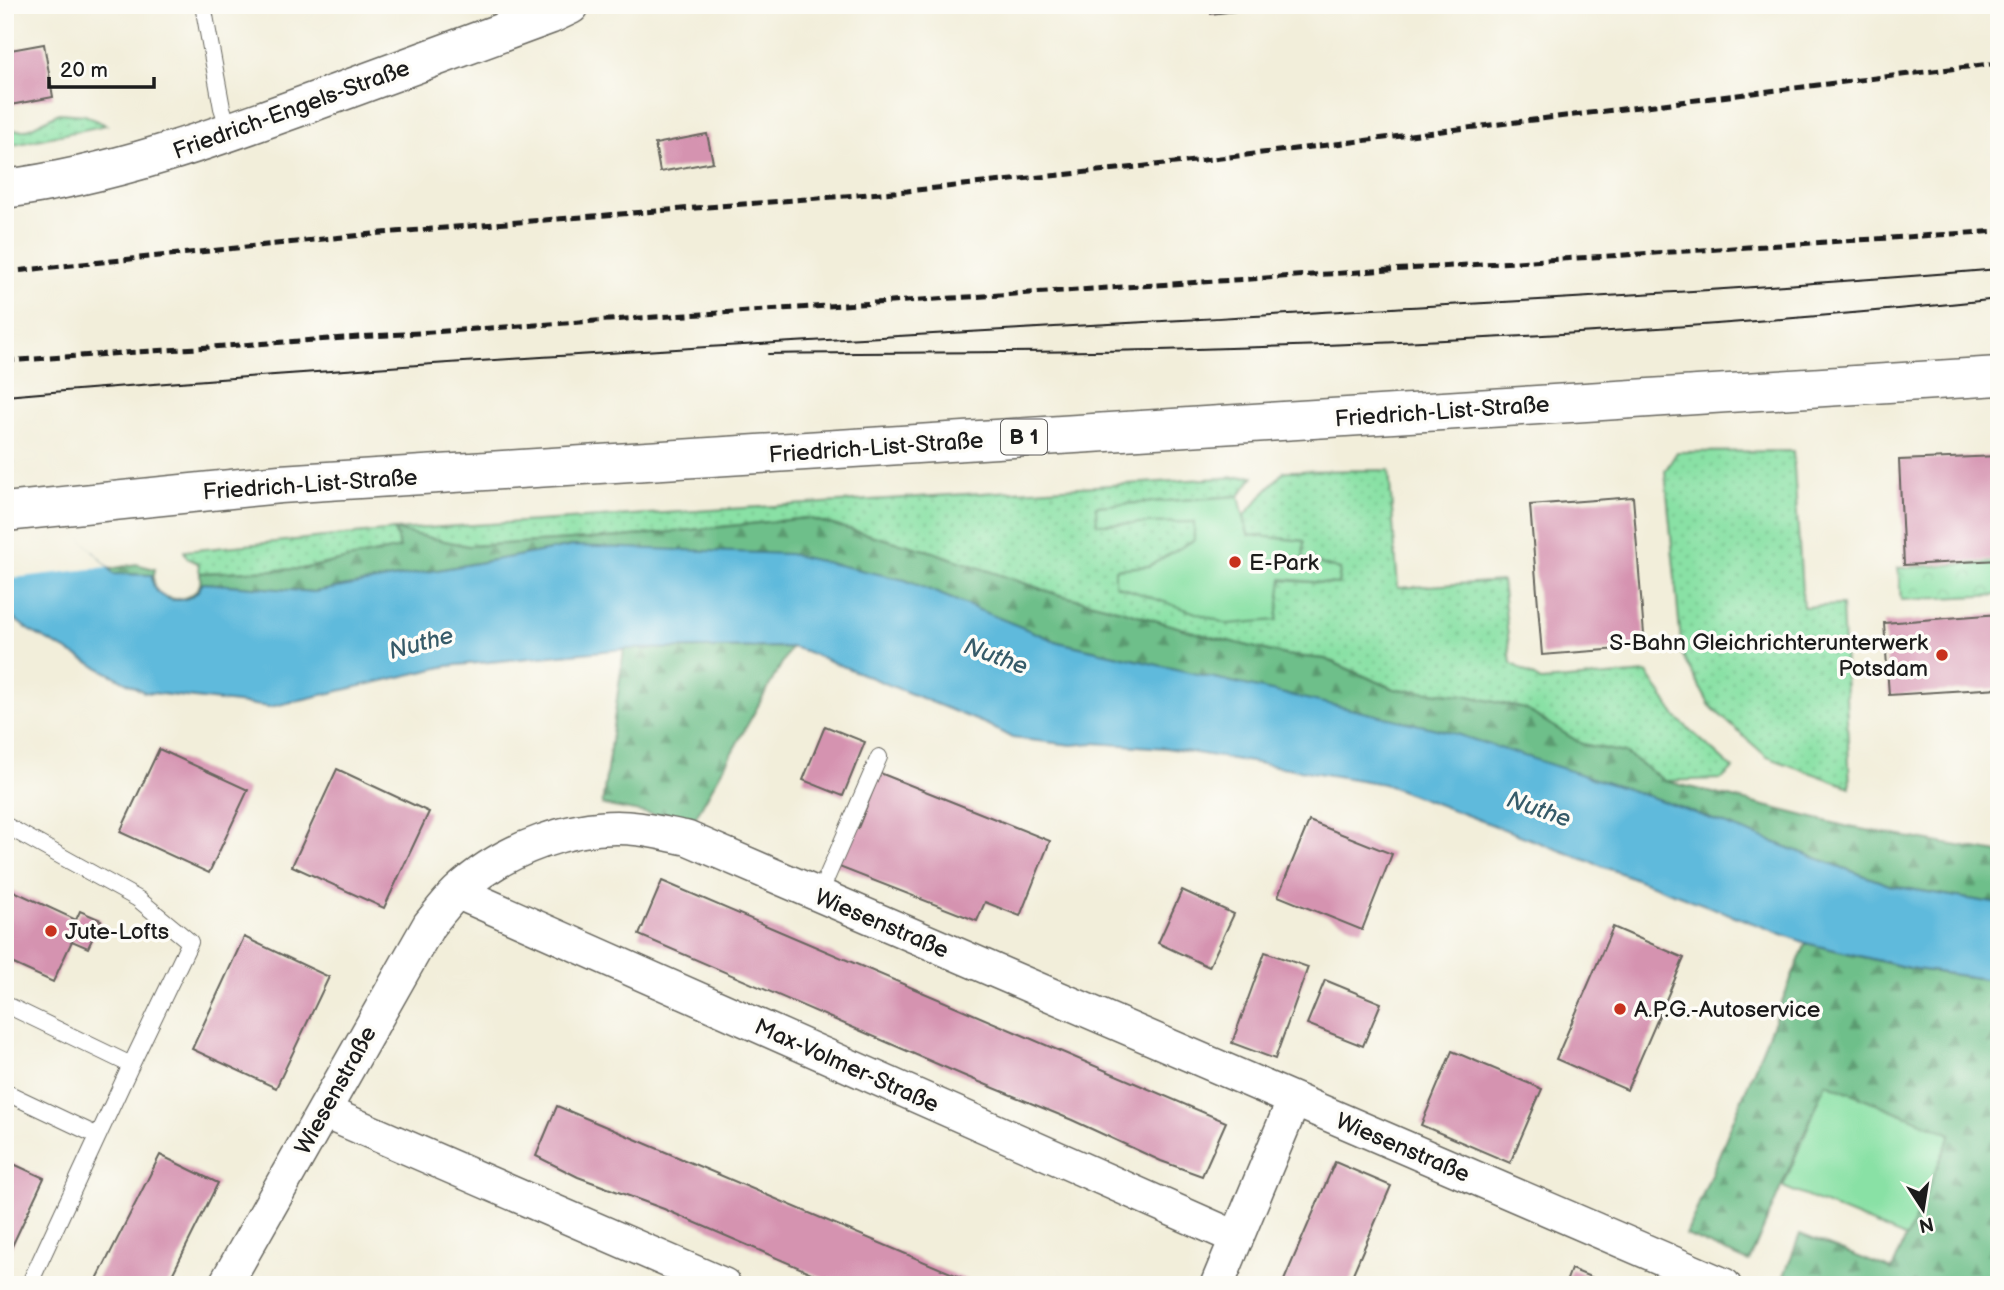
<svg xmlns="http://www.w3.org/2000/svg" width="2004" height="1290" font-family="'Balsamiq Sans',sans-serif">
	<defs>
		<pattern id="grass-dots" width="8" height="8" patternUnits="userSpaceOnUse" patternTransform="scale(1.75)"><rect width="8" height="8" fill="#89e1a5"/><path d="M2 2h.1M6 6h.1" fill="none" stroke="#76c08d" stroke-width="1.8" stroke-linecap="round"/></pattern>
		<pattern id="forest-firs" width="22" height="20" patternUnits="userSpaceOnUse" patternTransform="scale(1.75)"><rect width="22" height="20" fill="#6ebf8a"/><path d="M5 1l3.5 6h-7zM16 11l3.5 6h-7z" fill="#5a9a70"/></pattern>
		<pattern id="park-crowns" width="20" height="18" patternUnits="userSpaceOnUse" patternTransform="scale(1.75)"><rect width="20" height="18" fill="#89e1a5"/><path d="M2 6a3 3 0 1 1 6 0M12 15a3 3 0 1 1 6 0" fill="none" stroke="#76c08d"/></pattern>
	</defs>
	<rect width="100%" height="100%" fill="#fdfcf7"/>
	<filter id="ink" filterUnits="userSpaceOnUse"><feTurbulence type="fractalNoise" baseFrequency=".0143" numOctaves="2"/><feDisplacementMap in="SourceGraphic" scale="14" xChannelSelector="R" yChannelSelector="G"/><feConvolveMatrix kernelMatrix="1 2 1 2 8 2 1 2 1" color-interpolation-filters="sRGB"/></filter>
	<filter id="wash" filterUnits="userSpaceOnUse"><feTurbulence type="fractalNoise" baseFrequency=".00686" numOctaves="4" result="noise"/><feDisplacementMap in="SourceGraphic" scale="28" xChannelSelector="R" yChannelSelector="G"/><feGaussianBlur stdDeviation="1.57" result="paint"/><feColorMatrix in="noise" values="0 0 0 0 0 0 0 0 0 0 0 0 0 0 0 0 0 1.4 0 .05"/><feComposite in="paint" operator="in"/></filter>
	<g filter="url(#wash)">
		<rect width="100%" height="100%" fill="#f2eeda"/>
		<path fill="url(#grass-dots)" stroke="#527e60" stroke-width="2" d="M 59,113 L 85,115 L 106,125 L 5,147 L 5,130 L 26,130 Z
			M 1793,451 L 1803,607 L 1842,605 L 1850,787 L 1767,757 L 1710,706 L 1682,654 L 1665,471 L 1677,452 Z
			M 1389,470 L 1398,588 L 1502,581 L 1511,663 L 1541,681 L 1647,673 L 1677,718 L 1733,769 L 1722,779 L 1665,781 L 1625,753 L 1582,744 L 1524,709 L 1465,695 L 1394,689 L 1326,659 L 1285,655 L 1204,635 L 1121,610 L 1056,594 L 933,552 L 807,518 L 623,537 L 468,546 L 394,530 L 401,548 L 301,569 L 200,573 L 198,563 L 187,558 L 184,551 L 394,530 L 1254,476 L 1239,496 L 1097,506 L 1097,524 L 1194,521 L 1195,540 L 1149,566 L 1116,569 L 1338,584 L 1340,570 L 1303,559 L 1303,541 L 1248,535 L 1244,516 L 1284,471 Z"/>
		<path fill="url(#forest-firs)" stroke="#456e53" stroke-width="2" d="M 807,518 L 933,552 L 1056,594 L 1121,610 L 1204,635 L 1285,655 L 1325,659 L 1394,689 L 1465,695 L 1525,709 L 1582,744 L 1625,753 L 1665,781 L 1849,827 L 1999,853 L 1999,904 L 1892,886 L 1654,798 L 1450,733 L 1058,642 L 905,580 L 573,546 L 314,592 L 203,583 C 201,586 200,589 197,592 C 181,609 151,599 152,575 L 113,574 L 110,569 L 136,564 L 155,569 C 154,574 153,580 154,586 C 160,604 194,603 200,584 C 201,581 200,577 200,573 L 301,569 L 400,548 L 394,530 L 468,546 L 623,537 Z
			M 791,647 L 693,822 L 602,805 L 624,649 Z
			M 1806,943 L 1908,968 L 1999,981 L 1999,1265 L 1982,1285 L 1805,1285 L 1784,1276 L 1800,1234 L 1892,1270 L 1951,1134 L 1826,1083 L 1749,1262 L 1686,1235 Z"/>
		<path fill="url(#park-crowns)" stroke="#527e60" stroke-width="2" d="M 1999,562 L 1999,595 L 1901,600 L 1898,568 Z"/>
		<path fill="#89e1a5" stroke="#527e60" stroke-width="2" d="M 1239,496 L 1248,535 L 1304,541 L 1303,559 L 1340,570 L 1338,584 L 1282,579 L 1277,620 L 1228,624 L 1115,585 L 1115,569 L 1149,566 L 1194,540 L 1194,522 L 1097,524 L 1096,506 Z
			M 1826,1083 L 1951,1134 L 1907,1238 L 1783,1187 Z"/>
		<path fill="#5ebadc" stroke="#3d6b7c" stroke-width="2" d="M 5,451 L 40,500 L 110,569 L 113,574 L 152,575 C 150,599 181,608 197,592 C 199,589 201,586 203,583 L 314,592 L 573,546 L 789,554 L 905,580 L 1058,642 L 1450,732 L 1654,798 L 1892,886 L 1999,904 L 1999,981 L 1909,968 L 1806,943 L 1384,784 L 1166,748 L 1093,743 L 1072,745 L 1012,738 L 988,725 L 805,651 L 791,647 L 624,649 L 447,666 L 270,707 L 144,692 L 30,631 L 5,612 Z"/>
		<path fill="#f2eeda" d="M 16,463 L 50,506 L 108,567 L 5,579 L 5,464 Z"/>
		<g id="blocks">
			<path fill="#d593b0" d="M 1210,5 L 1271,5 L 1271,7 L 1211,14 Z
				M 44,44 L 53,97 L 5,106 L 5,51 Z
				M 707,134 L 713,162 L 660,172 L 655,144 Z
				M 1999,456 L 1999,560 L 1904,565 L 1899,460 Z
				M 1633,497 L 1645,647 L 1542,655 L 1530,505 Z
				M 1999,614 L 1999,688 L 1889,695 L 1884,623 Z
				M 825,726 L 865,742 L 843,796 L 803,780 Z
				M 159,749 L 248,790 L 209,873 L 120,832 Z
				M 337,769 L 429,812 L 384,908 L 292,866 Z
				M 880,773 L 1050,841 L 1020,916 L 985,902 L 977,921 L 834,865 L 850,825 L 858,828 Z
				M 1309,821 L 1392,854 L 1362,930 L 1278,896 Z
				M 662,881 L 1226,1122 L 1202,1176 L 1161,1161 L 1072,1120 L 965,1076 L 639,935 Z
				M 5,887 L 76,920 L 80,911 L 101,920 L 88,948 L 72,941 L 53,982 L 5,960 Z
				M 1182,890 L 1234,914 L 1209,967 L 1158,943 Z
				M 1613,927 L 1684,958 L 1627,1090 L 1556,1059 Z
				M 244,937 L 329,977 L 276,1088 L 192,1049 Z
				M 1265,952 L 1308,967 L 1275,1059 L 1232,1043 Z
				M 1325,980 L 1381,1003 L 1363,1046 L 1307,1024 Z
				M 1452,1051 L 1542,1089 L 1510,1163 L 1421,1125 Z
				M 557,1106 L 979,1285 L 839,1285 L 664,1209 L 578,1177 L 536,1156 Z
				M 160,1155 L 218,1183 L 167,1285 L 99,1285 L 95,1283 Z
				M 5,1160 L 44,1178 L 5,1261 Z
				M 1335,1162 L 1391,1186 L 1367,1241 L 1348,1285 L 1282,1285 Z
				M 1571,1269 L 1610,1285 L 1565,1285 Z"/>
		</g>
	</g>
	<g filter="url(#ink)">
		<use href="#blocks" fill-opacity="0" stroke="#67665e" stroke-width="2"/>
		<g fill="none" stroke-linecap="round" stroke-linejoin="round">
			<defs>
				<path id="lane" d="M 203,5 L 222,108 L 230,132
					M 5,825 L 138,899 L 190,942 L 131,1065
					M 819,895 L 879,757
					M 5,1092 L 98,1136 L 131,1065 L 11,1007
					M 29,1285 L 98,1136"/>
				<path id="street" d="M 457,892 L 1237,1238
					M 325,1112 L 724,1285
					M 225,1285 L 429,925 C 438,914 447,902 457,892 C 502,849 577,821 639,829 C 655,831 671,835 687,838 L 1724,1285
					M 1217,1285 L 1294,1100"/>
				<path id="secondary" d="M 5,189 C 112,175 212,139 313,102 C 392,73 470,44 549,15 L 570,5"/>
				<path id="primary" d="M 5,512 L 280,484 L 1999,376"/>
			</defs>
			<use href="#lane" stroke="#67665e" stroke-width="18"/>
			<use href="#street" stroke="#67665e" stroke-width="36"/>
			<use href="#secondary" stroke="#67665e" stroke-width="41"/>
			<use href="#primary" stroke="#67665e" stroke-width="41"/>
			<use href="#lane" stroke="#fff" stroke-width="16"/>
			<use href="#street" stroke="#fff" stroke-width="33"/>
			<use href="#secondary" stroke="#fff" stroke-width="38"/>
			<use href="#primary" stroke="#fff" stroke-width="38"/>
			<path stroke="#1c1c1c" stroke-width="2" d="M 768,354 C 911,352 1053,353 1196,349 C 1464,342 1732,327 1999,299
				M 5,396 C 455,358 907,336 1358,310 C 1571,298 1785,287 1999,269"/>
			<path stroke="#1c1c1c" stroke-width="5" stroke-dasharray="10 5" stroke-linecap="butt" d="M 5,272 L 382,233 L 907,191 L 1213,159 L 1999,63
				M 5,361 L 609,320 L 1999,231"/>
		</g>
	</g>
	<g fill="#c8321e" stroke="#fdfcf7" stroke-width="2.5">
		<circle cx="1235" cy="562" r="7"/>
		<circle cx="1942" cy="655" r="7"/>
		<circle cx="51" cy="931" r="7"/>
		<circle cx="1620" cy="1009" r="7"/>
	</g>
	<g text-anchor="middle" stroke-width="7" stroke-linejoin="round" paint-order="stroke">
		<rect fill="#fdfcf7" stroke="#605f5e" stroke-width="2" x="1001" y="419.5" width="46" height="35" rx="5"/>
		<g font-size="21" font-weight="bold" fill="#1c1c1c">
			<text x="1024" y="444">B 1</text>
		</g>
		<g font-size="23" fill="#1c1c1c" stroke="#fdfcf7">
			<text transform="translate(291 109) rotate(-20)" y="8">Friedrich-Engels-Straße</text>
			<text transform="translate(1442 411) rotate(-4)" y="8">Friedrich-List-Straße</text>
			<text transform="translate(876 447) rotate(-4)" y="8">Friedrich-List-Straße</text>
			<text transform="translate(310 484) rotate(-4)" y="8">Friedrich-List-Straße</text>
			<text transform="translate(882 923) rotate(23)" y="8">Wiesenstraße</text>
			<text transform="translate(847 1065) rotate(24)" y="8">Max-Volmer-Straße</text>
			<text transform="translate(335 1090) rotate(-61)" y="8">Wiesenstraße</text>
			<text transform="translate(1403 1147) rotate(23)" y="8">Wiesenstraße</text>
		</g>
		<g font-size="23" fill="#1c1c1c" stroke="#fdfcf7" text-anchor="start">
			<text x="1249" y="570">E-Park</text>
			<text x="1928" y="650" text-anchor="end">S-Bahn Gleichrichterunterwerk<tspan x="1928" dy="26">Potsdam</tspan></text>
			<text x="65" y="939">Jute-Lofts</text>
			<text x="1634" y="1017">A.P.G.-Autoservice</text>
		</g>
		<g font-size="24" font-style="italic" fill="#365b69" stroke="#fdfcf7">
			<text transform="translate(421 643) rotate(-15)" y="8">Nuthe</text>
			<text transform="translate(996 656) rotate(20)" y="8">Nuthe</text>
			<text transform="translate(1539 809) rotate(19)" y="8">Nuthe</text>
		</g>
	</g>
	<rect width="2004" height="1290" fill="none" stroke="#fdfcf7" stroke-width="28"/>
	<g transform="translate(1923 1209) rotate(168)" stroke="#fdfcf7" stroke-width="5" paint-order="stroke">
	<path d="M0-5L12 26L0 18L-12 26Z" fill="#1c1c1c"/>
	<text y="-10" font-size="19" font-weight="bold" text-anchor="middle" fill="#1c1c1c">N</text>
	</g>
	<path d="M49 77v10h105v-10" fill="none" stroke="#1c1c1c" stroke-width="3.5"/>
	<text x="60" y="77" font-size="21" fill="#1c1c1c" stroke="#fdfcf7" stroke-width="5" paint-order="stroke">20 m</text>
</svg>
